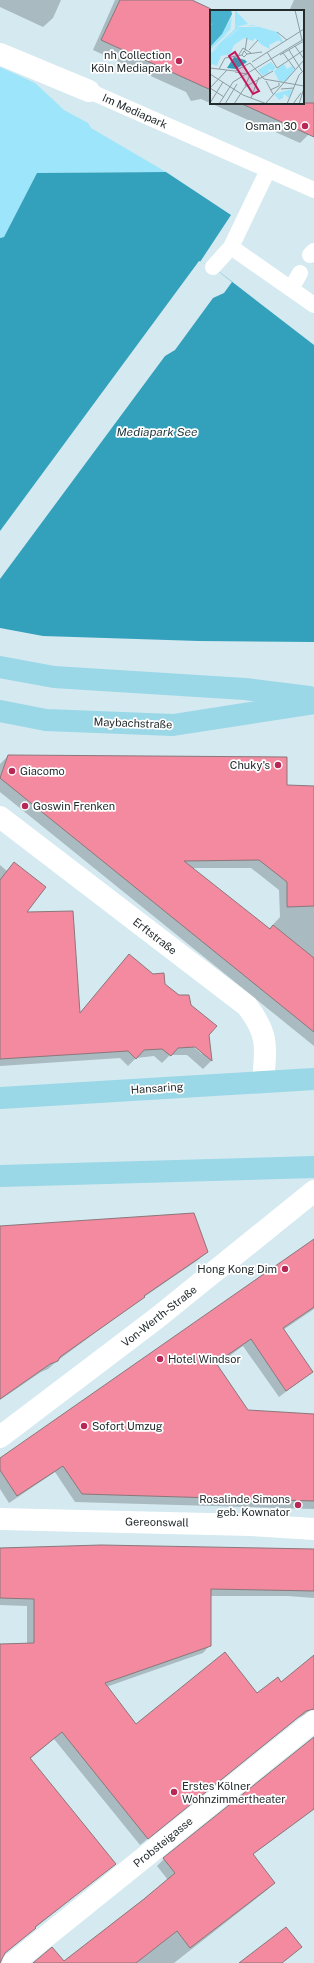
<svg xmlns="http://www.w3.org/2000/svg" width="314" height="1963" font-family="'Public Sans',sans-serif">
	<rect width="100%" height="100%" fill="#d4e9f0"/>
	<path fill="#9de5fa" d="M 0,67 L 35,83 L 64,110 L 88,123 L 91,128 L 166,172 L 37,173 L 4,237 L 0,238 Z"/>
	<path fill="#33a1bc" d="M 166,172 L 231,215 L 200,262 L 213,267 L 314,345 L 314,642 L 199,641 L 43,636 L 0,628 L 0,238 L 4,237 L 37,173 Z"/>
	<path fill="#d4e9f0" d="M 199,261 L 213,267 L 232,282 L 224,293 L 213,298 L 175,350 L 165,356 L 0,579 L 0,531 Z"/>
	<path fill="#0003" fill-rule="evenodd" d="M 0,0 L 61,0 L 53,18 L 43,27 L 0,7 Z
		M 115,0 L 189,0 L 214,11 L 211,11 L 211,103 L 303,103 L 303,11 L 289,11 L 294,0 L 314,0 L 314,136 L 309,134 L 300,143 L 201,99 L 191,101 L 186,92 L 93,50 Z
		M 8,756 L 286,786 L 314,787 L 314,1046 L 0,792 L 0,764 ZM 192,868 L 251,868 L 279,890 L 280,917 L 269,929 Z
		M 14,863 L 25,913 L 79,1014 L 129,956 L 190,1005 L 208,1035 L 211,1061 L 203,1069 L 187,1055 L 170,1055 L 162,1063 L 154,1056 L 136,1058 L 128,1066 L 120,1058 L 0,1066 L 0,865 L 7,871 ZM 192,1043 L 202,1052 L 202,1054 L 191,1045 Z
		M 0,1227 L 207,1252 L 198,1260 L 141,1299 L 57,1361 L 48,1369 L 41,1372 L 0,1400 Z
		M 314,1241 L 314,1309 L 283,1330 L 312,1372 L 279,1397 L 243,1346 L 217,1365 L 248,1411 L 314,1415 L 314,1509 L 75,1502 L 55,1472 L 9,1503 L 0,1489 L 0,1459 Z
		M 101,1546 L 314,1550 L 314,1598 L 288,1596 L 210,1596 L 210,1645 L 203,1653 L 106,1687 L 136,1725 L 257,1695 L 281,1683 L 314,1657 L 314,1718 L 304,1715 L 298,1718 L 140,1845 L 54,1739 L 30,1759 L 115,1864 L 35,1928 L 2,1956 L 0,1962 L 0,1645 L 27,1644 L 27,1606 L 0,1605 L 0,1548 Z
		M 314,1738 L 314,1809 L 252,1855 L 274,1883 L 267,1890 L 174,1963 L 33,1963 L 64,1962 L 168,1880 L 157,1866 L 164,1859 Z"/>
	<path fill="#f38aa0" stroke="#8b777a" d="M 120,0 L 192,0 L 211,9 L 211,90 L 101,40 Z
		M 240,103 L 314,103 L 314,137 Z
		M 8,755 L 287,757 L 287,785 L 314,786 L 314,906 L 287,907 L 287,882 L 259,860 L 184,861 L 270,929 L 273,925 L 314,958 L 314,1032 L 0,778 Z
		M 14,862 L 46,887 L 27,912 L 73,911 L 80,1013 L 129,954 L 153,974 L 164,973 L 165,984 L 179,995 L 189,995 L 191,1005 L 217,1026 L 209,1035 L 212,1061 L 195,1047 L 178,1048 L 171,1056 L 162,1049 L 144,1050 L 136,1059 L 128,1051 L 0,1059 L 0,880 Z
		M 194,1213 L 208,1252 L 144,1296 L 145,1297 L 60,1357 L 58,1361 L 50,1364 L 0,1399 L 0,1226 Z
		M 314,1239 L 314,1307 L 283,1328 L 313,1372 L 286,1391 L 251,1339 L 216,1363 L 248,1410 L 314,1414 L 314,1501 L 82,1494 L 63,1466 L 17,1496 L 0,1470 L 0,1458 Z
		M 101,1545 L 314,1549 L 314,1591 L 211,1589 L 211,1646 L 105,1683 L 136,1724 L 225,1652 L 257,1693 L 278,1677 L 281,1682 L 314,1655 L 314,1709 L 306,1711 L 148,1839 L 62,1732 L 30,1758 L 116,1864 L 35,1927 L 36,1928 L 5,1953 L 0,1963 L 0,1644 L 34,1643 L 34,1599 L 0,1598 L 0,1548 Z
		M 314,1737 L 314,1809 L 253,1854 L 275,1883 L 190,1948 L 177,1931 L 136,1963 L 33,1963 L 52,1947 L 64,1961 L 144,1899 L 175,1873 L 163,1858 Z
		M 286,1927 L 302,1947 L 282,1963 L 239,1963 Z"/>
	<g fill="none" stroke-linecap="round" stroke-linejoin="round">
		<path stroke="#fff" stroke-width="16" d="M 89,91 L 314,190
			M 231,247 L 314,305
			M 310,255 L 314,251
			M 213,267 L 231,247 L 268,170
			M 291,289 L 300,273"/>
		<path stroke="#fff" stroke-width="22" d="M 0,54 L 89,91
			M 0,817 L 247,1006 C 269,1035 266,1047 263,1081
			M 0,1437 L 157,1318 L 314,1191
			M 0,1519 L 251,1525 L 314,1529
			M 13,1963 L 314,1721"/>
		<path stroke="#9ad7e7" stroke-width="22" d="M 0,667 L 54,677 L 245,689 L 309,697
			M 0,711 L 46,720 L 173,725 L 314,703
			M 0,1098 L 314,1079
			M 0,1176 L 314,1167"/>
	</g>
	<g fill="#b72857" stroke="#fff" stroke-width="1.5">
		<circle cx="179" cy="61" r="4"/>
		<circle cx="305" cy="126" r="4"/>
		<circle cx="278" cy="765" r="4"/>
		<circle cx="12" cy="771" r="4"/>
		<circle cx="25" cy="806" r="4"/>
		<circle cx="285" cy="1269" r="4"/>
		<circle cx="160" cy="1359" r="4"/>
		<circle cx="84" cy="1426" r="4"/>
		<circle cx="298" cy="1505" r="4"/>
		<circle cx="174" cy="1792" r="4"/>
	</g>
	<g text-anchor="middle" stroke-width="3.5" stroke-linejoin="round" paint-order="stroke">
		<g font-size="11" fill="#232b2d" stroke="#fff" text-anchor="end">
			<text x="171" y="59">nh Collection<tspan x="171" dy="13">Köln Mediapark</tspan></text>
			<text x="297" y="130">Osman 30</text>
			<text x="270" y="769">Chuky's</text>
			<text x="20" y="775" text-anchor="start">Giacomo</text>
			<text x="33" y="810" text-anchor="start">Goswin Frenken</text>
			<text x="277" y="1273">Hong Kong Dim</text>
			<text x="168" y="1363" text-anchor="start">Hotel Windsor</text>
			<text x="92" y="1430" text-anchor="start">Sofort Umzug</text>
			<text x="290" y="1503">Rosalinde Simons<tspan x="290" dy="13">geb. Kownator</tspan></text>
			<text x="182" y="1790" text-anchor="start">Erstes Kölner<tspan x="182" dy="13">Wohnzimmertheater</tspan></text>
		</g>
		<g font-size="11" fill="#232b2d" stroke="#fff">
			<text transform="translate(135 111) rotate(24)" y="4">Im Mediapark</text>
			<text transform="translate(133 723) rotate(2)" y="4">Maybachstraße</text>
			<text transform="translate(155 936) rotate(38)" y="4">Erftstraße</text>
			<text transform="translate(157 1088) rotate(-4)" y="4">Hansaring</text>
			<text transform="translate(159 1316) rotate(-38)" y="4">Von-Werth-Straße</text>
			<text transform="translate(157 1522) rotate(1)" y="4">Gereonswall</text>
			<text transform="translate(163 1842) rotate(-39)" y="4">Probsteigasse</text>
		</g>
		<g font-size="12" font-style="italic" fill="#253d44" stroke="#fff">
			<text x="157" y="436">Mediapark See</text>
		</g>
	</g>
	<g transform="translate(210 10)">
		<rect width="94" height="94" fill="#d4e9f0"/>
		<path d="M 0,0 L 21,0 L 22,4 L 16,18 L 22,7 L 20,20 L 11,27 L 19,22 L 0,40 ZM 25,0 L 38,14 L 26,17 L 31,17 L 24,22 L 13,32 L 31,17 L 50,17 L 37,15 L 42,15 L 67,22 L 73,31 L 71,33 L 69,30 L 59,35 L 60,39 L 52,35 L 45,28 L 43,31 L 34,28 L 24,35 L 20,44 L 11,46 L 7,56 L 3,54 L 0,56 L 0,44 L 10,35 L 0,42 L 25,19 ZM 61,52 L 66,58 L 62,61 L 58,59 L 60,62 L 53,66 L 48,60 ZM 74,54 L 77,59 L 82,56 L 85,59 L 75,72 L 69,71 L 64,61 ZM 82,79 L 79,88 L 74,84 L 73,88 L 69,90 L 64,84 Z" fill="#9de5fa"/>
		<path d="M 0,0 L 21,0 L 22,4 L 12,24 L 0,37 L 0,16 L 2,14 L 0,13 Z" fill="#48b1cd"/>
		<path d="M 24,47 L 35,50 L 37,52 L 26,59 L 17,58 Z" fill="#33a1bc"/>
		<path fill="none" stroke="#8d9da2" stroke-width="1" d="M 85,0 L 92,30M 67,22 L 77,30M 85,36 L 94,49M 39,40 L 48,30M 79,40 L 92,61M 35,41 L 37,28M 57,42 L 67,58 L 94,40M 73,43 L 85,59M 37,44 L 34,47 L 32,45 L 34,41 L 37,44 L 52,42M 70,45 L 94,31M 28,46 L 33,38 L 41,43M 42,52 L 94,19M 0,58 L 25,61 L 40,53 L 54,69 L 94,76M 9,59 L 15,48 L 32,45M 25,62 L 37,64M 0,64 L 33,85 L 57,94M 56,71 L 63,84M 35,76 L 40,65M 0,78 L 17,60M 0,78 L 14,87M 71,79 L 84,78M 60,80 L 69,76 L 69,73M 41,88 L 49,67M 0,93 L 13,72M 56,93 L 94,50M 9,94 L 23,72 L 94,29M 15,94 L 27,74M 24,94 L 35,77 L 63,61M 77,94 L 89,65 L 94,60M 83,94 L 91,83M 89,94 L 94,78"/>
		<path fill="#c2185b" fill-opacity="0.15" stroke="#c2185b" stroke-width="2" d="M 25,42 L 49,81 L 43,84 L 19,46 Z"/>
		<rect width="94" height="94" fill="none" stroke="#232b2d" stroke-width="2"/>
	</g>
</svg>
